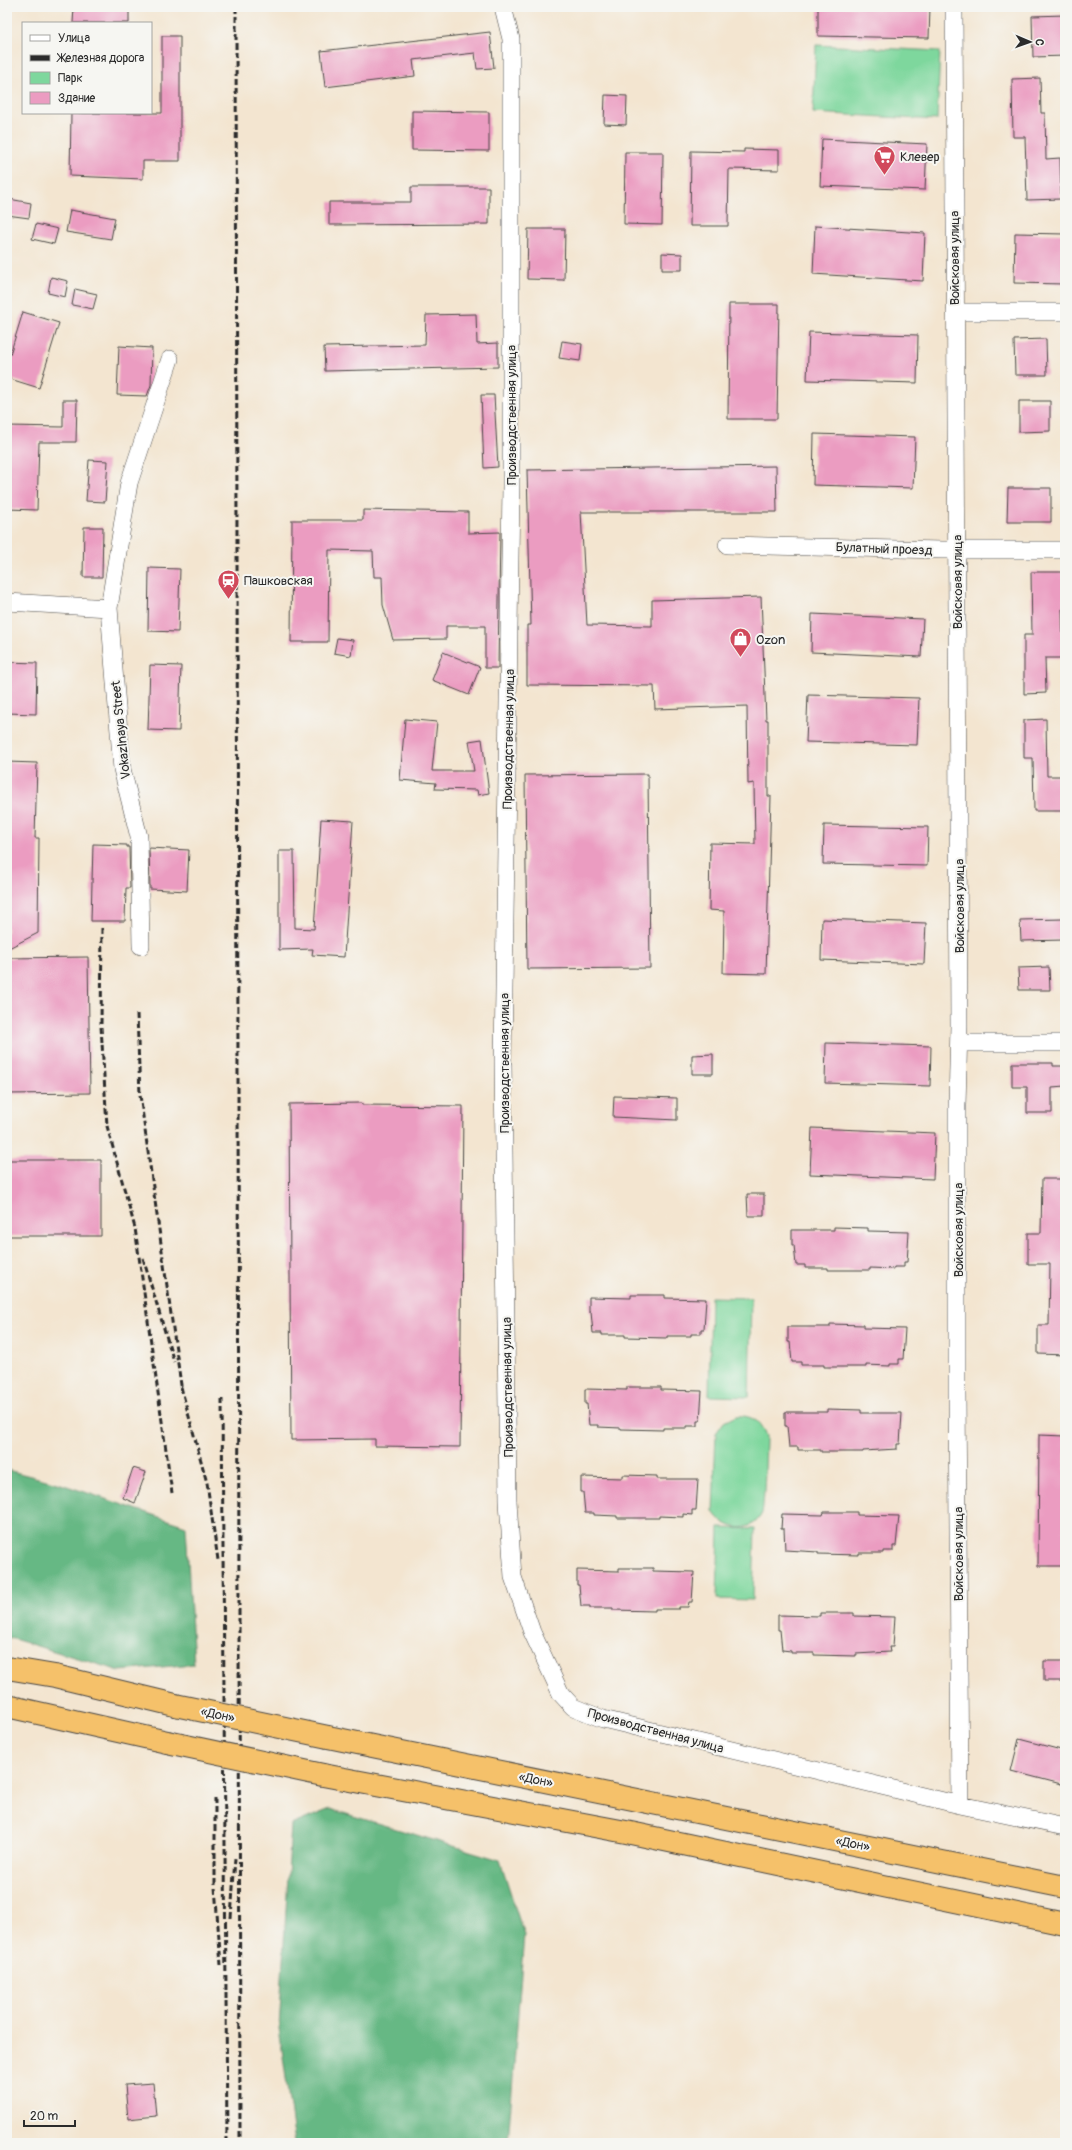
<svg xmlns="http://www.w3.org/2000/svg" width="1072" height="2150" font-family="Pangolin,sans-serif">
	<rect width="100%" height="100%" fill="#f6f6f2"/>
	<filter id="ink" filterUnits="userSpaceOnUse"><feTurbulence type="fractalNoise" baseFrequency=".025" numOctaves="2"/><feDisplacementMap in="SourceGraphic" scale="8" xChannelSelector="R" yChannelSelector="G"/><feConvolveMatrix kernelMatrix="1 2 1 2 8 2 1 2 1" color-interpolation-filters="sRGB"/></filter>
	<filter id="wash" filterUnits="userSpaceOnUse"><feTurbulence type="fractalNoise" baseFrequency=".012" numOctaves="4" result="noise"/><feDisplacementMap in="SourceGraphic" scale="16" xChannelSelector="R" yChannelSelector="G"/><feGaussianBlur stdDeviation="0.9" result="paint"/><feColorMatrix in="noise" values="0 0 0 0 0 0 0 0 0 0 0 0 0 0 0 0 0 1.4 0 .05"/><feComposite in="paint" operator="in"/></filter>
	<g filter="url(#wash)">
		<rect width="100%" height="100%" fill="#f3e5d0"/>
		<path fill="#7ed79d" stroke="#548164" d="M 816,45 L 940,51 L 937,120 L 813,113 Z
			M 711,1297 L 751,1298 L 749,1397 L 709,1396 Z
			M 736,1416 C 746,1415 757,1418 762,1428 C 764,1430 765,1434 766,1436 C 766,1445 764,1508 762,1513 C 752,1536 722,1529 713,1511 L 716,1433 L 724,1422 Z
			M 719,1528 L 755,1529 L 753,1600 L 717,1599 Z"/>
		<path fill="#66b884" stroke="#487258" d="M 7,1470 L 58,1483 L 186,1526 L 194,1664 L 120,1671 L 7,1637 Z
			M 330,1809 L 500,1860 L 524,1935 L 508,2143 L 295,2143 L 279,2028 L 291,1825 Z"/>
		<g id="blocks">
			<path fill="#eb9cc1" d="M 74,7 L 129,7 L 129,23 L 73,23 Z
				M 818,7 L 930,7 L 929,38 L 818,36 Z
				M 1065,15 L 1065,56 L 1033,57 L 1032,16 Z
				M 490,32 L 494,68 L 477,69 L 475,53 L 413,60 L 415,76 L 325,87 L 321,51 Z
				M 162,36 L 180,36 L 180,161 L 143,161 L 143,179 L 70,176 L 71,113 L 162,113 Z
				M 1040,78 L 1041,113 L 1045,113 L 1046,159 L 1060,158 L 1061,199 L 1027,200 L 1025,137 L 1013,137 L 1012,79 Z
				M 605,95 L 627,96 L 626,125 L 604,124 Z
				M 412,111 L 489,112 L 489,151 L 412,150 Z
				M 822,139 L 927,144 L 925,190 L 820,186 Z
				M 744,149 L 779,150 L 779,170 L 729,169 L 728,226 L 690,226 L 691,151 L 744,152 Z
				M 625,152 L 663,152 L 662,225 L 624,224 Z
				M 411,187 L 489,187 L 489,224 L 329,225 L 329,202 L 411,202 Z
				M 9,199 L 31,203 L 29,218 L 7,215 Z
				M 70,210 L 115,218 L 111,239 L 66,232 Z
				M 36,224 L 58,229 L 54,244 L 32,239 Z
				M 815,226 L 925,233 L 923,281 L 813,274 Z
				M 528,229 L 565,229 L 564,280 L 527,279 Z
				M 1015,233 L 1065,234 L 1065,284 L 1014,283 Z
				M 662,253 L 682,254 L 682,270 L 662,270 Z
				M 51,277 L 68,281 L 65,297 L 48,293 Z
				M 75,289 L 97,294 L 93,309 L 72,305 Z
				M 729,304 L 779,304 L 777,419 L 728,419 Z
				M 23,312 L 59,323 L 39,388 L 7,378 L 7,364 Z
				M 476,314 L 477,344 L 498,343 L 498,367 L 325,371 L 324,347 L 425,345 L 426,315 Z
				M 809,332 L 918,335 L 917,383 L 807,380 Z
				M 1046,339 L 1047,375 L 1015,375 L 1014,340 Z
				M 562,341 L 582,344 L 580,361 L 559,358 Z
				M 119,346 L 152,348 L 151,385 L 147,396 L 117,395 Z
				M 481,395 L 494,395 L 498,467 L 484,468 Z
				M 63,400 L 77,400 L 76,442 L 39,442 L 37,510 L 7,509 L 7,426 L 63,427 Z
				M 1019,401 L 1050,401 L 1050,431 L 1019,432 Z
				M 814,434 L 915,437 L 913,488 L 813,485 Z
				M 89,460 L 108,461 L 105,502 L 86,501 Z
				M 776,466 L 777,512 L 581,512 L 587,625 L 652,626 L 652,600 L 761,597 L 766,720 L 768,720 L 768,796 L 771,796 L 766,974 L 723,973 L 724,911 L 709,910 L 710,843 L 755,844 L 754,783 L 748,784 L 747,706 L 655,709 L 654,686 L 527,685 L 527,625 L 531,625 L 527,470 Z
				M 1008,488 L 1051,488 L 1051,522 L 1007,522 Z
				M 363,510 L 468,512 L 468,533 L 500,532 L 498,668 L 485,668 L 485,626 L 446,626 L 446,639 L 393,640 L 383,605 L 382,577 L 374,577 L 373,551 L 329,550 L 328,642 L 291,642 L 292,520 L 363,520 Z
				M 84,527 L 103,527 L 102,577 L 83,577 Z
				M 149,568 L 180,569 L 178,632 L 148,631 Z
				M 1031,572 L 1065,572 L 1065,609 L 1062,609 L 1063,658 L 1045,658 L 1046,693 L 1024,694 L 1024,635 L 1032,635 Z
				M 812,614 L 923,619 L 921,657 L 811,652 Z
				M 337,638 L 353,640 L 351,656 L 334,653 Z
				M 443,652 L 480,667 L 469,695 L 432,680 Z
				M 7,662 L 37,663 L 36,714 L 7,713 Z
				M 150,665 L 181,666 L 179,731 L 148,730 Z
				M 808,695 L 919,698 L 917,745 L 806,742 Z
				M 405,719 L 437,722 L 432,771 L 474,771 L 469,741 L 482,739 L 489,793 L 478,795 L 477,790 L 435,789 L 436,783 L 400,780 Z
				M 1046,719 L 1047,776 L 1065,776 L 1065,811 L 1034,811 L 1033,758 L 1024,758 L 1024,720 Z
				M 7,762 L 37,763 L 35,838 L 39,838 L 38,933 L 7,949 Z
				M 648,774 L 650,968 L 527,969 L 525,775 Z
				M 321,819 L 353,821 L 344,957 L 312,955 L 313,949 L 279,950 L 279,851 L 294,851 L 295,928 L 314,929 Z
				M 824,825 L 928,827 L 927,866 L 823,864 Z
				M 93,844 L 127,845 L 127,847 L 129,847 L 130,888 L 126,888 L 125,921 L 91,921 Z
				M 149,848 L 189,850 L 187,891 L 150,889 Z
				M 822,919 L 926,923 L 924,964 L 821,960 Z
				M 1063,919 L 1064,940 L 1021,941 L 1020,920 Z
				M 88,957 L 90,1093 L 7,1094 L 7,958 Z
				M 1049,967 L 1050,990 L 1019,990 L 1018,968 Z
				M 826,1043 L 931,1046 L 930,1086 L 825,1083 Z
				M 713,1054 L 713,1074 L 692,1074 L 692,1055 Z
				M 1012,1063 L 1053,1063 L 1053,1066 L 1065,1066 L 1065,1086 L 1052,1087 L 1052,1113 L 1027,1113 L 1027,1087 L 1012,1087 Z
				M 614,1096 L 677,1098 L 677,1120 L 613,1117 Z
				M 362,1103 L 362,1105 L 463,1106 L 460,1447 L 375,1446 L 375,1439 L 291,1440 L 289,1104 Z
				M 812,1128 L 935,1133 L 933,1179 L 810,1174 Z
				M 7,1160 L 101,1160 L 101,1236 L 7,1236 Z
				M 1042,1179 L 1065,1179 L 1065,1355 L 1038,1354 L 1038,1325 L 1049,1325 L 1050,1264 L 1028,1264 L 1028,1233 L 1041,1233 Z
				M 747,1194 L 764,1194 L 764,1216 L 748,1216 Z
				M 834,1227 L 868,1228 L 868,1231 L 909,1232 L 907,1262 L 904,1262 L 904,1267 L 894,1267 L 894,1269 L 870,1268 L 870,1270 L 828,1270 L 828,1268 L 805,1268 L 805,1265 L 796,1265 L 794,1245 L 792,1245 L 792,1230 L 834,1230 Z
				M 631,1295 L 665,1295 L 665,1298 L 706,1299 L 704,1329 L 701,1329 L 701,1334 L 691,1334 L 691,1336 L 667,1336 L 667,1338 L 625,1337 L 625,1335 L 602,1335 L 602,1333 L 593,1333 L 591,1312 L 589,1312 L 589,1297 L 631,1298 Z
				M 830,1324 L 864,1325 L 864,1328 L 905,1329 L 903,1359 L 899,1359 L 899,1364 L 890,1364 L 890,1366 L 866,1365 L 866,1367 L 824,1367 L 824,1365 L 801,1365 L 801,1362 L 792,1362 L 790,1342 L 788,1342 L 788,1327 L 830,1327 Z
				M 627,1387 L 661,1387 L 661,1390 L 702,1391 L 700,1421 L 697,1421 L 697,1426 L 687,1426 L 687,1428 L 663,1428 L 663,1430 L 621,1429 L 621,1428 L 598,1427 L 598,1425 L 589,1425 L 587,1404 L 585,1404 L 585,1389 L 627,1390 Z
				M 827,1409 L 861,1410 L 861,1413 L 902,1413 L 900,1444 L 897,1444 L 897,1449 L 863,1451 L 863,1452 L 821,1452 L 821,1450 L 798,1450 L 798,1447 L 789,1447 L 787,1426 L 785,1426 L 785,1412 L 827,1412 Z
				M 1039,1435 L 1065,1436 L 1065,1566 L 1038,1566 Z
				M 133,1468 L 146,1472 L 135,1503 L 123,1498 Z
				M 623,1475 L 657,1476 L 657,1479 L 698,1479 L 696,1510 L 692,1510 L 692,1515 L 683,1514 L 683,1517 L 659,1516 L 659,1518 L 617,1518 L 617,1516 L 594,1515 L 594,1513 L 585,1513 L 583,1492 L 581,1492 L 581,1477 L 623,1478 Z
				M 824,1512 L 857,1512 L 857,1515 L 899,1516 L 896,1546 L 893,1546 L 893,1551 L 883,1551 L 883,1553 L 859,1553 L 859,1555 L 818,1554 L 818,1552 L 785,1550 L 784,1529 L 781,1529 L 782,1514 L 823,1515 Z
				M 619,1568 L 653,1568 L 653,1571 L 694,1572 L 692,1602 L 689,1602 L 688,1607 L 679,1607 L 679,1609 L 655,1609 L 655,1611 L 613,1610 L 613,1608 L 590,1608 L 590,1606 L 581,1606 L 579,1585 L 577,1585 L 577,1570 L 619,1571 Z
				M 820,1613 L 854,1613 L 854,1616 L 895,1617 L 893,1647 L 889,1647 L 890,1652 L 856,1654 L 856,1656 L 814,1655 L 814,1653 L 791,1653 L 791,1651 L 782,1650 L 780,1630 L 778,1630 L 778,1615 L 820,1616 Z
				M 1044,1661 L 1065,1661 L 1065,1681 L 1044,1681 Z
				M 1019,1739 L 1065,1751 L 1065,1785 L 1011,1771 Z
				M 153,2083 L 156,2116 L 128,2119 L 125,2085 Z"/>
		</g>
	</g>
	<g filter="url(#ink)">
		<use href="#blocks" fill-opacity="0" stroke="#494744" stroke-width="1"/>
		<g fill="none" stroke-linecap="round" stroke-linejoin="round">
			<defs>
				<path id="street" d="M 503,7 L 511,39 L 511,486 L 503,1062 L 508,1501 L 513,1577 L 532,1632 L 561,1694 L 573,1707 L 603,1719 L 960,1805 L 1065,1827
					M 954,7 L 959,1026 L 957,1106 L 957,1393 L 960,1805
					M 955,312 L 1065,312
					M 727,545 L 942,550 L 1065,550
					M 7,602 L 109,608 L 122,769 L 139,837 L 141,946
					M 109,608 L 129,483 L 170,359
					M 959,1043 L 1065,1043"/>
				<path id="highway" d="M 7,1668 L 55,1676 L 175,1705
					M 7,1706 L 167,1742
					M 328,1737 L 1065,1887
					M 323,1775 L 626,1832 L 1065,1924"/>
			</defs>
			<use href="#street" stroke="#494744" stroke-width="18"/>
			<use href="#highway" stroke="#494744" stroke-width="24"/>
			<use href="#street" stroke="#fff" stroke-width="17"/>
			<use href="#highway" stroke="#f5c16b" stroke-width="22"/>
			<path stroke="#2b2b2b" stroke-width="3" stroke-dasharray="6 3" stroke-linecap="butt" d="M 236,7 L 240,2143
				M 102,928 L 101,1026 L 107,1126 L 135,1228 L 172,1493
				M 137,1014 L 140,1095 L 182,1392
				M 143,1258 L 174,1362
				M 181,1387 L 207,1483 L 218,1560
				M 222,1399 L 227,2143
				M 215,1798 L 215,1887 L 221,1965
				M 231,1918 L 235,1858"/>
			<defs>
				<path id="highway-bridge" d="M 175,1705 L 328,1737
					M 167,1742 L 323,1775"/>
			</defs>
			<use href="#highway-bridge" stroke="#494744" stroke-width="24" stroke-linecap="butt"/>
			<use href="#highway-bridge" stroke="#f5c16b" stroke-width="22"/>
		</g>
	</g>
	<defs>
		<symbol id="supermarket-pin" viewBox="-11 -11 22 30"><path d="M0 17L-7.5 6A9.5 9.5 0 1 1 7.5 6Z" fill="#d1495b" stroke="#f6f6f2"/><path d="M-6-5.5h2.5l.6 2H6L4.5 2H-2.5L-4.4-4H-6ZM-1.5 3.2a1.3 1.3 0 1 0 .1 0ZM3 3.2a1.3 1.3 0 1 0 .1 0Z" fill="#fff"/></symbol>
		<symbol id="station-pin" viewBox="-11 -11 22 30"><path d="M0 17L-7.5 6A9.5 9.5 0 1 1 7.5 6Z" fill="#d1495b" stroke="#f6f6f2"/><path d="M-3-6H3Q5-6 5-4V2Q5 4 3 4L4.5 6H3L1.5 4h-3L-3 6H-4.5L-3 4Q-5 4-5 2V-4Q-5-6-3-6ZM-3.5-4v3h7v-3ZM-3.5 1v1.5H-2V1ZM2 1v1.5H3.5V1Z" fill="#fff"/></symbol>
		<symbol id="shop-pin" viewBox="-11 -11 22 30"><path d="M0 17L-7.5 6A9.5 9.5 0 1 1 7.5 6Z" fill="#d1495b" stroke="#f6f6f2"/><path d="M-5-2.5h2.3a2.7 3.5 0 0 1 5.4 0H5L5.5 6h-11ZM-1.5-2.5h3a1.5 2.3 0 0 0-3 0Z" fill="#fff"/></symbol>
	</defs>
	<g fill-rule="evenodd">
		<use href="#supermarket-pin" x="872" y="144" width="25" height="34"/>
		<use href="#station-pin" x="216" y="568" width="25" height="34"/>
		<use href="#shop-pin" x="728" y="626" width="25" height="34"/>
	</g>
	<g text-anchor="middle" stroke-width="4" stroke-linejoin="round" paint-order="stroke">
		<g font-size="13" fill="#2b2b2b" stroke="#f6f6f2" text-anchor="start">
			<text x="900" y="161">Клевер</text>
			<text x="244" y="585">Пашковская</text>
			<text x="756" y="644">Ozon</text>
		</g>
		<g font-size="13" fill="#2b2b2b" stroke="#f6f6f2">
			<text transform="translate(954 258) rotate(-90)" y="5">Войсковая улица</text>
			<text transform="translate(511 415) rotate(-90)" y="5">Производственная улица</text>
			<text transform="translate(884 548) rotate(2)" y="5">Булатный проезд</text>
			<text transform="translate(957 582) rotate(-90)" y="5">Войсковая улица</text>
			<text transform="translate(120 730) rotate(-96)" y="5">Vokazlnaya Street</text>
			<text transform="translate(508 739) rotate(-89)" y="5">Производственная улица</text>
			<text transform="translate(959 906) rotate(-90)" y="5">Войсковая улица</text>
			<text transform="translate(504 1063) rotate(-90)" y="5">Производственная улица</text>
			<text transform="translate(958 1230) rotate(-90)" y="5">Войсковая улица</text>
			<text transform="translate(507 1387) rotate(-91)" y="5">Производственная улица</text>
			<text transform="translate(958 1554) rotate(-90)" y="5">Войсковая улица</text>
			<text transform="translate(218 1714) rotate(12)" y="5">«Дон»</text>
			<text transform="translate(656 1730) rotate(15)" y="5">Производственная улица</text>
			<text transform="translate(536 1779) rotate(11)" y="5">«Дон»</text>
			<text transform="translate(853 1843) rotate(11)" y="5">«Дон»</text>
		</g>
	</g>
	<rect width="1072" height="2150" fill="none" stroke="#f6f6f2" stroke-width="24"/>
	<rect x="22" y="22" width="130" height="92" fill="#f6f6f2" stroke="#a5a5a2"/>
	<rect x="30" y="35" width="20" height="6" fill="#ffffff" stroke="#a5a5a2"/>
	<text x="58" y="42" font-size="12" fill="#2b2b2b">Улица</text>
	<rect x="30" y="55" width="20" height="6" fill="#2b2b2b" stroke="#a5a5a2"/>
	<text x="58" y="62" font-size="12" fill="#2b2b2b">Железная дорога</text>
	<rect x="30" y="72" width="20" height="12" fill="#7ed79d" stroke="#a5a5a2"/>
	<text x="58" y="82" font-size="12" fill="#2b2b2b">Парк</text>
	<rect x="30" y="92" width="20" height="12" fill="#eb9cc1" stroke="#a5a5a2"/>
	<text x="58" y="102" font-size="12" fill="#2b2b2b">Здание</text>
	<g transform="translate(1030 42) rotate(92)" stroke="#f6f6f2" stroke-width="3" paint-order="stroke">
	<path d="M0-3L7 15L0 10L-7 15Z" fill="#2b2b2b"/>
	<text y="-6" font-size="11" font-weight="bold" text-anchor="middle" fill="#2b2b2b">С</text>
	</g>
	<path d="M24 2120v6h51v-6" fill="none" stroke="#2b2b2b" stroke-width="2"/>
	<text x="30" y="2120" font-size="12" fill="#2b2b2b" stroke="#f6f6f2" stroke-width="3" paint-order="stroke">20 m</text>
</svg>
